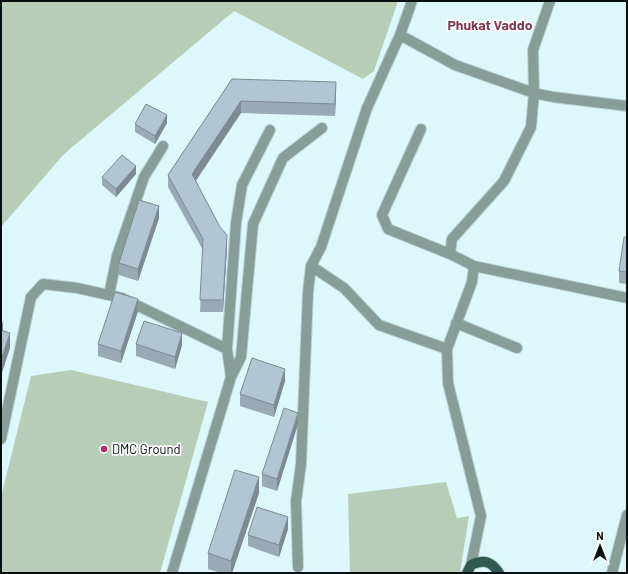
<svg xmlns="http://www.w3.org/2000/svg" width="628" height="574" font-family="Barlow,sans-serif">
	<rect width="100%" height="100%" fill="#ddf7fa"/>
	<path fill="#b7cdb8" d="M 1,1 L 398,1 L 374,71 L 363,79 L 234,11 L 64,154 L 1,227 Z
		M 71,370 L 208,402 L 160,573 L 1,573 L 1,497 L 31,376 Z
		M 446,482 L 457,518 L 469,516 L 460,573 L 350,573 L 348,494 Z"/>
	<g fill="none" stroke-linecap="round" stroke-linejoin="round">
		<defs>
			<path id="minor" d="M 412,1 L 400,35 L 367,108 L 321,247 L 311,266 L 344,288 L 379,325 L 447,349
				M 400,35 L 455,65 L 534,93 L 553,97 L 627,106
				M 421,129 L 382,215 L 388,229 L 450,254
				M 474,266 L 627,298
				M 109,295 L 117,256 L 144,177 L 163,146
				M 456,323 L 517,348
				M 231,377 L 241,357 L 253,224 L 283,158 L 322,128
				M 1,439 L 31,297 L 43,284 L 77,288 L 122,298 L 227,349
				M 471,565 L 481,516 L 448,383 L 447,349 L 472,282 L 474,266 L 450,254 L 452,239 L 504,181 L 531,127 L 534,93 L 533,50 L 550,1
				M 298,567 L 296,501 L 301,464 L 308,292 L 311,266
				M 172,573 L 231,377 L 227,349 L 236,223 L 242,185 L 270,130
				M 612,573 L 627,515"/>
			<path id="major" d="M 467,573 L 471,565 C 484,559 491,561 499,573"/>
		</defs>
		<use href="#minor" stroke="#bbd2d4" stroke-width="12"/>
		<use href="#major" stroke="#bbd2d4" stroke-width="12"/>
		<use href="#minor" stroke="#889d98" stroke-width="10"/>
		<use href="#major" stroke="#315950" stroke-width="10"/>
	</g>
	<path fill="#99a9b5" d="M 232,79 L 336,94 L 335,116 L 241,113 L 196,181 L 227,247 L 223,312 L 200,312 L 203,250 L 168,187 L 168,175 Z
		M 167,123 L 155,144 L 135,132 L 135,124 Z
		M 136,174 L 116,197 L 102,185 L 102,177 Z
		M 159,218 L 138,281 L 119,275 L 119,263 Z
		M 627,237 L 627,284 L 619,283 L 619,271 Z
		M 138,311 L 121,363 L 98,356 L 98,344 Z
		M 136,344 L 182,345 L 175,369 L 136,356 Z
		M 285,381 L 274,417 L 240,406 L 240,394 Z
		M 298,424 L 277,491 L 262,486 L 262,474 Z
		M 259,493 L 232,573 L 221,573 L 208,569 L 208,553 Z
		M 288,529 L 279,557 L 248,546 L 248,535 Z"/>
	<path fill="#7d8a93" d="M 336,82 L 336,94 L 335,116 L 335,104 Z
		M 241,101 L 241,113 L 192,186 L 192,174 Z
		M 167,115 L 167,123 L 155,144 L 155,136 Z
		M 136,166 L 136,174 L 116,197 L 116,189 Z
		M 159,206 L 159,218 L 138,281 L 138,269 Z
		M 227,235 L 227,247 L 223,312 L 223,300 Z
		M 138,299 L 138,311 L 121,363 L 121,351 Z
		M 3,321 L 3,336 L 1,341 L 1,326 Z
		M 10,333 L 10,348 L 1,376 L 1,360 Z
		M 182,333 L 182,345 L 175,369 L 175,357 Z
		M 285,369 L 285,381 L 274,417 L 274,405 Z
		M 298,413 L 298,424 L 277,491 L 277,479 Z
		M 259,477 L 259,493 L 232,573 L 231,573 L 231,561 Z
		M 288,517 L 288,529 L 279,557 L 279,545 Z"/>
	<path fill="#b2c5d2" stroke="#7d8a93" d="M 232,79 L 336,82 L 335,104 L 241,101 L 192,174 L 220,227 L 227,235 L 223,300 L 200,300 L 203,239 L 168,175 Z
		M 146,104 L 167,115 L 155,136 L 135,124 Z
		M 122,155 L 136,166 L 116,189 L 102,177 Z
		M 139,200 L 159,206 L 138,269 L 119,263 Z
		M 624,237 L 627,237 L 627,272 L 619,271 Z
		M 115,292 L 138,299 L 121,351 L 98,344 Z
		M 144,321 L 182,333 L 175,357 L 136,344 Z
		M 1,330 L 10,333 L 1,360 Z
		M 252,358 L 285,369 L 274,405 L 240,394 Z
		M 284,408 L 298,413 L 277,479 L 262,474 Z
		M 235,470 L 259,477 L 231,561 L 208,553 Z
		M 257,507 L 288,517 L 279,545 L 248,535 Z"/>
	<circle fill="#b52b67" stroke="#fff" stroke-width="1.5" cx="104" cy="449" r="4"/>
	<g text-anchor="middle" stroke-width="3.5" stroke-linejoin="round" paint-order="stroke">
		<g font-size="13" fill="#060e0f" stroke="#fff" text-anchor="start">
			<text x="112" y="454">DMC Ground</text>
		</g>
		<g font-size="14" font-weight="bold" fill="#7e3952" stroke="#fff">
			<text x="490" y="30">Phukat Vaddo</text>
		</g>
	</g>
	<rect width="628" height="574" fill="none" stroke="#060e0f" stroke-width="4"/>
	<g transform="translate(600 546)" stroke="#ffffff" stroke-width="3" paint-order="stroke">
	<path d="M0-3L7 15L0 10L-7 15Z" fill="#060e0f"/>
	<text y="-6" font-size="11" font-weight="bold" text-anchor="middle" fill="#060e0f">N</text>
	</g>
</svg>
